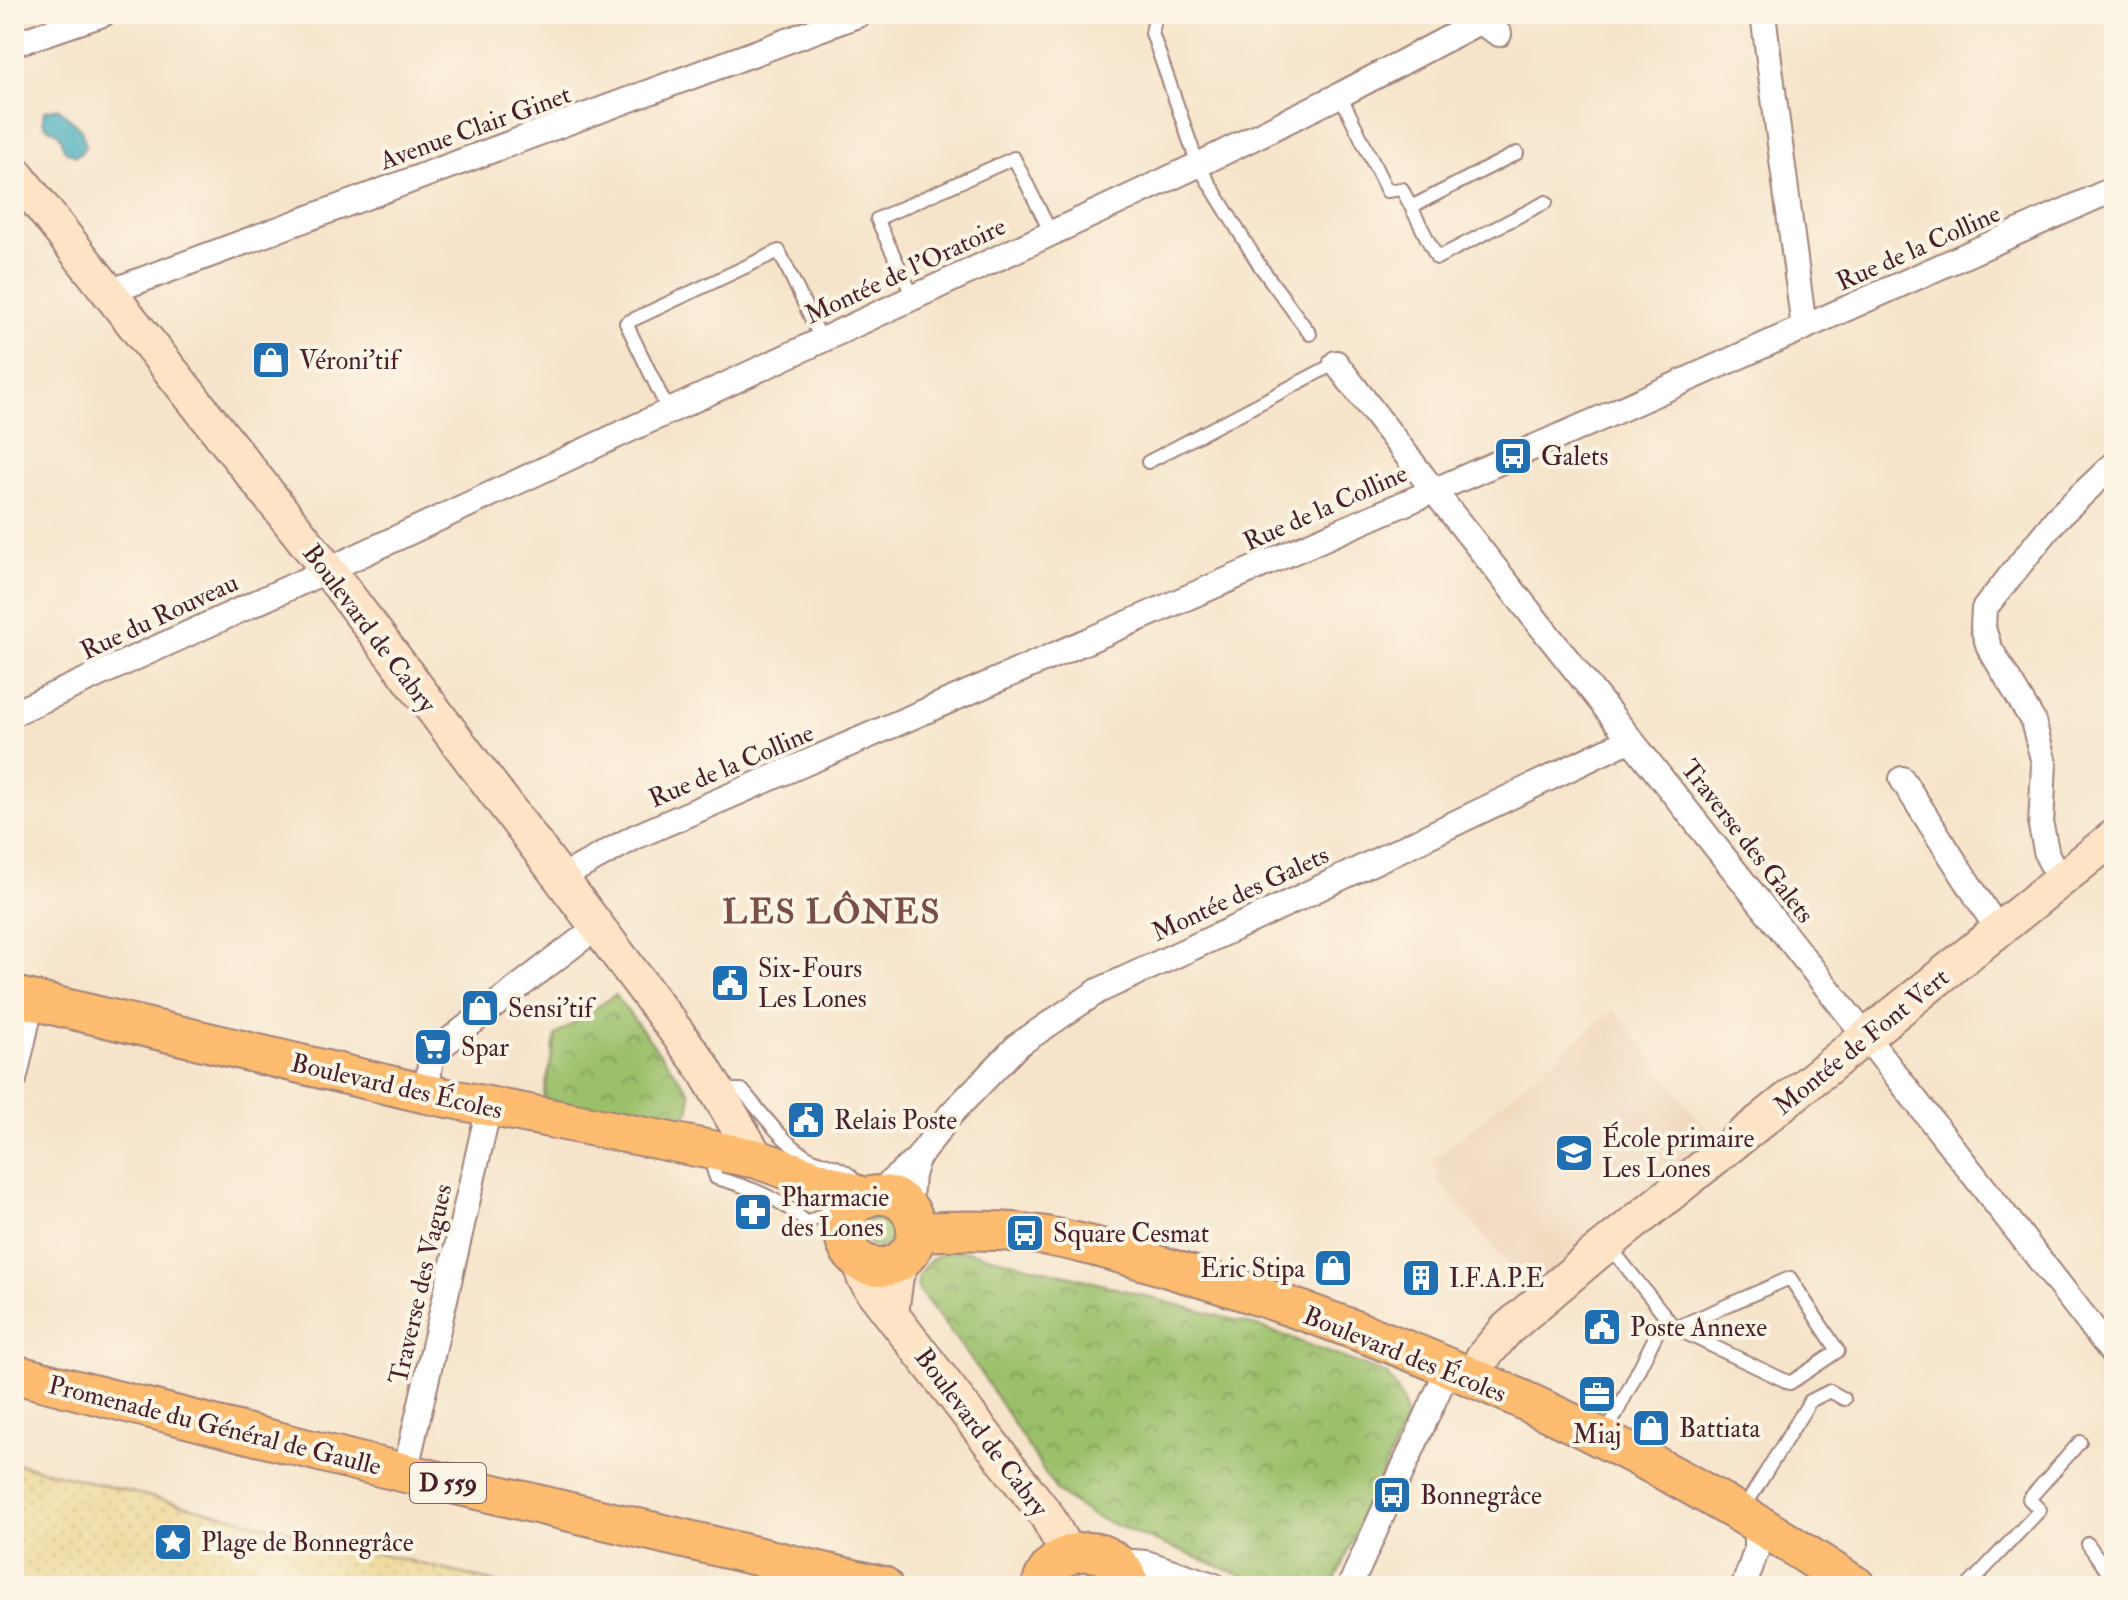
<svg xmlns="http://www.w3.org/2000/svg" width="2128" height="1600" font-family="'IM FELL Double Pica',serif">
	<defs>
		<pattern id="sand-dots" width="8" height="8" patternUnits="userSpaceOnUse" patternTransform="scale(2)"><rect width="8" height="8" fill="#eeda9e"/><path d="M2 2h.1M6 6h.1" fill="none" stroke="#cebb88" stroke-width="1.8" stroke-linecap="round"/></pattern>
		<pattern id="park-crowns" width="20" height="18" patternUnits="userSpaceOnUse" patternTransform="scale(2)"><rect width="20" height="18" fill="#9bc06a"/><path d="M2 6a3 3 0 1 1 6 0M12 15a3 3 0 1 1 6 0" fill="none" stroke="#809b57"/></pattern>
	</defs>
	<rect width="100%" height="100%" fill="#fcf5e5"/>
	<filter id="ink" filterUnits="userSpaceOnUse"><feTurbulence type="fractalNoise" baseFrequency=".0125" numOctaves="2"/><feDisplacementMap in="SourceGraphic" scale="16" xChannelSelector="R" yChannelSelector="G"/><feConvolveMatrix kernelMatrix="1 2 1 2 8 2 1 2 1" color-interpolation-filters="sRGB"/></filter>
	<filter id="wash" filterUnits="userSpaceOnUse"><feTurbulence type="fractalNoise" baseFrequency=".006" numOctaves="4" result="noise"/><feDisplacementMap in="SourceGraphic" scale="32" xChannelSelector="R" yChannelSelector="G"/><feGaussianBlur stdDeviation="1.8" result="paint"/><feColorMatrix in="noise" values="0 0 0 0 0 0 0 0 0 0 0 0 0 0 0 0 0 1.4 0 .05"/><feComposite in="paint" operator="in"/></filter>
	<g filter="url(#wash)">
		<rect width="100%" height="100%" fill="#f6e4ca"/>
		<path fill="#f0d6bc" d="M 1614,1010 L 1718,1145 L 1531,1293 L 1436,1178 L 1440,1173 L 1431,1162 Z"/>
		<path fill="#9bc06a" stroke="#72704a" stroke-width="2" d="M863 1232a15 15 0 1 1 30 0a15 15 0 1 1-30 0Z"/>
		<path fill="url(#sand-dots)" stroke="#9c7c64" stroke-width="2" d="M 14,1463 L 22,1465 L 511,1586 L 14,1586 Z"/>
		<path fill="url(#park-crowns)" stroke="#72704a" stroke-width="2" d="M 615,995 L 690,1092 L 690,1110 L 679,1124 L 657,1127 L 543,1099 L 556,1035 Z
			M 951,1251 L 966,1251 L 1071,1276 L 1260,1327 L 1387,1374 L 1403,1401 L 1406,1420 L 1335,1580 L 1329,1586 L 1268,1586 L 1095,1517 L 1073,1503 L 1056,1490 L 979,1370 L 918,1289 C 915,1268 934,1255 951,1251 Z"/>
		<path fill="#3daabb" stroke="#446473" stroke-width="2" d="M 58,108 L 81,129 L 86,145 L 80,154 L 75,156 L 65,151 C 62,147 63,142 61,138 C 55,125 39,133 44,111 Z"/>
	</g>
	<g filter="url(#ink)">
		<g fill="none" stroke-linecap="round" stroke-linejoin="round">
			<defs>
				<path id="lane" d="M 1156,14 L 1152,33 L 1198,165 L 1260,266 L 1310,334
					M 1340,95 L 1387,191 L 1402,189 L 1437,258 L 1546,202
					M 1411,207 L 1517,153
					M 913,297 L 877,219 L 1014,158 L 1051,233
					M 668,410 L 626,323 L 779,251 L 821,339
					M 1148,462 L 1336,363
					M 720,1090 L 742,1090 C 761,1112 780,1139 805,1155 C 819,1164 838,1164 851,1176 L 851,1181
					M 709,1156 L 716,1178 C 751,1187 781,1199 807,1223 L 826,1213
					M 1610,1247 L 1675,1328 L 1790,1383 L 1838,1351 L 1790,1278 L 1675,1328
					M 1605,1436 L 1656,1335
					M 1742,1511 L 1810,1401 L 1830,1391 L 1844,1399
					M 2088,1544 L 2114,1581
					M 1968,1586 L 2040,1510 L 2029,1499 L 2080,1442"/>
				<path id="street" d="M 1763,14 L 1804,328
					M 14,44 L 103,14
					M 109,292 L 860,14
					M 1336,363 L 1434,491 L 1867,1038 L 2114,1355
					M 14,713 L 328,570 L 1198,165 L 1340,95 L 1479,22 L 1499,34
					M 1902,779 L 1998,930
					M 560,878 L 635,837 L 1599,419 L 2114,189
					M 2060,880 L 2047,855 L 2041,826 L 2044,763 L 2033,721 L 1989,647 L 1983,628 L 1984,609 L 2057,518 L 2114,464
					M 14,1080 L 32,1001
					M 427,1094 L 431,1054 L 597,927
					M 874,1196 L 917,1159 L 951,1114 L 1018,1045 L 1098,991 L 1263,915 L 1631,739
					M 909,1210 L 912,1175 L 917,1159
					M 405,1473 L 489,1107
					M 1122,1568 L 1133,1562 L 1146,1563 L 1215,1586
					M 1350,1586 L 1448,1369
					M 1744,1586 L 1756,1551 L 1756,1523"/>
				<path id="secondary" d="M 14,172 L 328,570 L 639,982 L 702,1066 L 757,1159
					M 862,1263 L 864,1277 L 873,1291 L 1047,1516 L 1068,1554
					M 891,1313 L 896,1276 L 903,1259
					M 1473,1379 L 1483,1357 L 1507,1329 L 1594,1255 L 2114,837"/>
				<path id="primary" d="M 14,996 L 427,1094 L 757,1159 L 866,1198
					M844 1231a36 36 0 1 1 72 0a36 36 0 1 1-72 0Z
					M 916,1232 C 953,1230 989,1229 1025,1233 C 1085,1240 1143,1261 1201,1278 C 1386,1333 1577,1417 1743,1515 C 1782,1538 1819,1563 1856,1586
					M 14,1374 L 355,1461 L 883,1586
					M 1041,1586 C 1053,1541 1118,1540 1130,1586"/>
			</defs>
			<use href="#lane" stroke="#a0827a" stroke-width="16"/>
			<use href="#street" stroke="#a0827a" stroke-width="28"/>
			<use href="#secondary" stroke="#a0827a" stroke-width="38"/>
			<use href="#primary" stroke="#a0827a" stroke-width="42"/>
			<use href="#lane" stroke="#fff" stroke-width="12"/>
			<use href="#street" stroke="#fff" stroke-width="24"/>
			<use href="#secondary" stroke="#fee4c6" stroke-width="34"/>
			<use href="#primary" stroke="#fdbc70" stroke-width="38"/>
		</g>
	</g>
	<defs>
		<symbol id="shop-square" viewBox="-11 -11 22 22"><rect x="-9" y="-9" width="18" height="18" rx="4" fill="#1f6fb2" stroke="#fcf5e5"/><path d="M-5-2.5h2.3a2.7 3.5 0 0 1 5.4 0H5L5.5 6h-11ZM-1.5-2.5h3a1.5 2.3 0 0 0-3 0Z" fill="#fff"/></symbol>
		<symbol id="bus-square" viewBox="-11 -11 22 22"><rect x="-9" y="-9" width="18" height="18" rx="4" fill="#1f6fb2" stroke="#fcf5e5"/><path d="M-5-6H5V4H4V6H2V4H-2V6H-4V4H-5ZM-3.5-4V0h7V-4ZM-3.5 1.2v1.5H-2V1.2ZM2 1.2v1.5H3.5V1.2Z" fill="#fff"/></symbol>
		<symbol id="civic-square" viewBox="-11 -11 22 22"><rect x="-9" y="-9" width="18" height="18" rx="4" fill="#1f6fb2" stroke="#fcf5e5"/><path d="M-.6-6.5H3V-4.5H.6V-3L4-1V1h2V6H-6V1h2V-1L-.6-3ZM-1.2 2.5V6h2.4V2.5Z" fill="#fff"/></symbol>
		<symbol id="supermarket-square" viewBox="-11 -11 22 22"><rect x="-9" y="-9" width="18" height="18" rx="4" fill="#1f6fb2" stroke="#fcf5e5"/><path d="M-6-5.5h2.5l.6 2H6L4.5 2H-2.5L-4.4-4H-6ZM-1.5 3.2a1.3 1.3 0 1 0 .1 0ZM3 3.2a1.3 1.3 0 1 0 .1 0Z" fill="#fff"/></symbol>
		<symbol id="school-square" viewBox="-11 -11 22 22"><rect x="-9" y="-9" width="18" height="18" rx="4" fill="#1f6fb2" stroke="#fcf5e5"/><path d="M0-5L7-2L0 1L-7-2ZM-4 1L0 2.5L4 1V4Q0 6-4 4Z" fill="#fff"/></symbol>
		<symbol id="pharmacy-square" viewBox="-11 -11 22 22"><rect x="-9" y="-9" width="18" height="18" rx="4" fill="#1f6fb2" stroke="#fcf5e5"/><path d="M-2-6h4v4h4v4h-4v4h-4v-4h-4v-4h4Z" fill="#fff"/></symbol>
		<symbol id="building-square" viewBox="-11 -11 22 22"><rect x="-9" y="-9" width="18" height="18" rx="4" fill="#1f6fb2" stroke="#fcf5e5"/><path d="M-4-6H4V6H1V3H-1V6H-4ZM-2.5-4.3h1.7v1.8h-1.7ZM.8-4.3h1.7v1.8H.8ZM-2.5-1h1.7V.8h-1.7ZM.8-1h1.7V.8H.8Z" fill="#fff"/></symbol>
		<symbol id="office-square" viewBox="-11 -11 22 22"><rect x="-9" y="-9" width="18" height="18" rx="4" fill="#1f6fb2" stroke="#fcf5e5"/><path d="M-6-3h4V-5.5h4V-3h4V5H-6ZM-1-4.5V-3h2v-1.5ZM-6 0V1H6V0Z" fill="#fff"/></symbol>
		<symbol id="sight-square" viewBox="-11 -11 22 22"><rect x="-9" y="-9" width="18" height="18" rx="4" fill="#1f6fb2" stroke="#fcf5e5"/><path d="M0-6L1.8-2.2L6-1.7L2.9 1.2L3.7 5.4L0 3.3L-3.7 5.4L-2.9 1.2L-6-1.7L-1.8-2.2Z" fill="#fff"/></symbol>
	</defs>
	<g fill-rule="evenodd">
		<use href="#shop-square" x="249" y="338" width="44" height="44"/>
		<use href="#bus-square" x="1491" y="434" width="44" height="44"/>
		<use href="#civic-square" x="708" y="961" width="44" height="44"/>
		<use href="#shop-square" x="458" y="986" width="44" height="44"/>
		<use href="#supermarket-square" x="411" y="1025" width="44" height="44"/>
		<use href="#civic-square" x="784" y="1098" width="44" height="44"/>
		<use href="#school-square" x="1552" y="1131" width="44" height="44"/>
		<use href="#pharmacy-square" x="731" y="1190" width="44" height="44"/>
		<use href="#bus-square" x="1003" y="1211" width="44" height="44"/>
		<use href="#shop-square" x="1311" y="1246" width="44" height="44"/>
		<use href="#building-square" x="1399" y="1256" width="44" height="44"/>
		<use href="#civic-square" x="1580" y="1305" width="44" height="44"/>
		<use href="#office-square" x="1575" y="1372" width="44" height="44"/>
		<use href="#shop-square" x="1629" y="1406" width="44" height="44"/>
		<use href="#bus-square" x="1370" y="1473" width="44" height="44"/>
		<use href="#sight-square" x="151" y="1520" width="44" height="44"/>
	</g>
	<g text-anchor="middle" stroke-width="8" stroke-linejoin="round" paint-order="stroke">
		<rect fill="#fcf5e5" stroke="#7f5f63" stroke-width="2" x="410" y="1463" width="76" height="40" rx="6"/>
		<g font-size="24" font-weight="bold" fill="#4a1f2b">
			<text x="448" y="1491">D 559</text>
		</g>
		<g font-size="26" fill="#4a1f2b" stroke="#fcf5e5">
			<text transform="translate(475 127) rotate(-20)" y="9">Avenue Clair Ginet</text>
			<text transform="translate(1918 247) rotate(-24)" y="9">Rue de la Colline</text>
			<text transform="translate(905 270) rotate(-25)" y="9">Montée de l'Oratoire</text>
			<text transform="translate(1325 507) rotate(-24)" y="9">Rue de la Colline</text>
			<text transform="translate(159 616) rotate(-25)" y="9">Rue du Rouveau</text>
			<text transform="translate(370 628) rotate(53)" y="9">Boulevard de Cabry</text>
			<text transform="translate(731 765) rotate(-23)" y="9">Rue de la Colline</text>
			<text transform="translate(1748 841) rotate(52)" y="9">Traverse des Galets</text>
			<text transform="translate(1240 893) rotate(-25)" y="9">Montée des Galets</text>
			<text transform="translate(1861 1041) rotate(-39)" y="9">Montée de Font Vert</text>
			<text transform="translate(397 1086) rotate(13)" y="9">Boulevard des Écoles</text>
			<text transform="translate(420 1284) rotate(-77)" y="9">Traverse des Vagues</text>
			<text transform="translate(1405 1354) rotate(22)" y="9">Boulevard des Écoles</text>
			<text transform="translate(215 1425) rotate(14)" y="9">Promenade du Général de Gaulle</text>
			<text transform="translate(982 1432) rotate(53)" y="9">Boulevard de Cabry</text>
		</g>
		<g font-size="26" fill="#4a1f2b" stroke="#fcf5e5" text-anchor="start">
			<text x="299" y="369">Véroni'tif</text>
			<text x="1541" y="465">Galets</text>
			<text x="758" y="977">Six-Fours<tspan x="758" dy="30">Les Lones</tspan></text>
			<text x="508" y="1017">Sensi'tif</text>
			<text x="461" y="1056">Spar</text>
			<text x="834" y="1129">Relais Poste</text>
			<text x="1602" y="1147">École primaire<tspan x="1602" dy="30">Les Lones</tspan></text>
			<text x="781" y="1206">Pharmacie<tspan x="781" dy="30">des Lones</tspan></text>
			<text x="1053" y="1242">Square Cesmat</text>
			<text x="1305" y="1277" text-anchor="end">Eric Stipa</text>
			<text x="1449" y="1287">I.F.A.P.E</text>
			<text x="1630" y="1336">Poste Annexe</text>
			<text x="1679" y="1437">Battiata</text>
			<text x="1597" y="1443" text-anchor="middle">Miaj</text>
			<text x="1420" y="1504">Bonnegrâce</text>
			<text x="201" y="1551">Plage de Bonnegrâce</text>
		</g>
		<g font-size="34" font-weight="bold" letter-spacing="2" fill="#7b4d49" stroke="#fcf5e5">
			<text x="832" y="923">LES LÔNES</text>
		</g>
	</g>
	<rect width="2128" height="1600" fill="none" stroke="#fcf5e5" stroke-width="48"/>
</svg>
